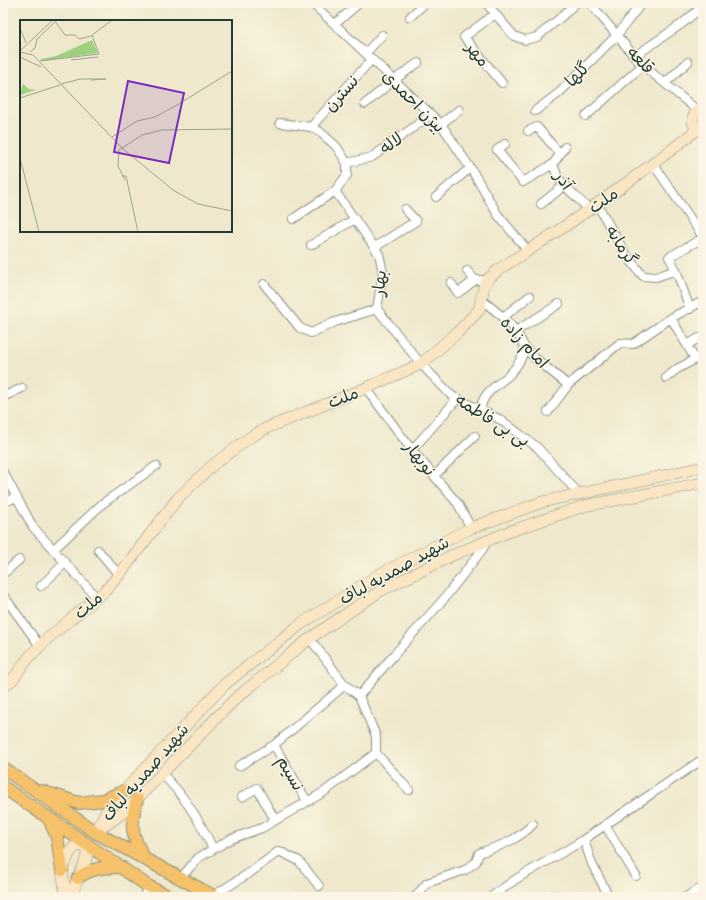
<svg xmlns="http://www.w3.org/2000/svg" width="706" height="900" font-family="Caveat,'Playpen Sans Arabic',sans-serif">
	<rect width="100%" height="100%" fill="#fcf5e5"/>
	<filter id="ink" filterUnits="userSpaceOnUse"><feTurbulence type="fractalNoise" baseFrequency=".025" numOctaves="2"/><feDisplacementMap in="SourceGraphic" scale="8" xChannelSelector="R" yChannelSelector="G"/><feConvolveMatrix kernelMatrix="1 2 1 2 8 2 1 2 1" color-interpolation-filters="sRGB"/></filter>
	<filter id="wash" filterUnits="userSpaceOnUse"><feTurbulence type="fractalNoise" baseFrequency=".012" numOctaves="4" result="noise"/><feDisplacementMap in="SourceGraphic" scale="16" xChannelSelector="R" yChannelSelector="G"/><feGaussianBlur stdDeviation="0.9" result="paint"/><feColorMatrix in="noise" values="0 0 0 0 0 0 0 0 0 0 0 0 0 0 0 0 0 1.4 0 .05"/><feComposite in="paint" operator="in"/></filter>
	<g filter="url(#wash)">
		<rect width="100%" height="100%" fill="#efe8cc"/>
	</g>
	<g filter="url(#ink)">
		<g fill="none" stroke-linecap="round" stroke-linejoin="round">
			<defs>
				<path id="street" d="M 312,3 L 441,124 L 473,172 L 498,215 L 528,251
					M 486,3 L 514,36 L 525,40 L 537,37 L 560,18 L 576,3
					M 590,3 L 640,63 L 697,110
					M 495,14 L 464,37 L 502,83
					M 410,17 L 425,3
					M 335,24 L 359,3
					M 366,53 L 382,35
					M 635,56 L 683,23 L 703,6
					M 665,83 L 688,62
					M 365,104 L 394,80 L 418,63
					M 535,111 L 559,93 L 617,35 L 640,5
					M 586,116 L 643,65
					M 280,123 L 311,127 L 319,131 L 336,146 L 347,163 L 347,175 L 335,191 L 379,254 L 383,272 L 377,309 L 421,364 L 452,396 L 501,420 L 538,448 L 579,494
					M 441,124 L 459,110
					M 311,127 L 372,59
					M 528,131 L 537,127 L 560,154
					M 505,144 L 497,150 L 523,182 L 553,164
					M 565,147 L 553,164 L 558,178 L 570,191 L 590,210
					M 347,163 L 372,157 L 431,115
					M 654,165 L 703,237
					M 436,197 L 470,168
					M 541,204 L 565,185
					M 597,204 L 626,255 L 643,276 L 656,277 L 676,270
					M 293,219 L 335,191
					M 311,245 L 355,219
					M 375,247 L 416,221 L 405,209
					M 467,271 L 475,280
					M 451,283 L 458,293 L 475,280 L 487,280
					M 264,284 L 300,328 L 311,333 L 335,322 L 377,309
					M 482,300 L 503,317 L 516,331 L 525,348 L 536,359 L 568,385
					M 690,309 L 676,270 L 669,257 L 703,238
					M 503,317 L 530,296
					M 671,318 L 695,359
					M 516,331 L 559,304
					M 687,345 L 699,338
					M 666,378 L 677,369 L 703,355
					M 366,388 L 408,445 L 458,504 L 471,528
					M 3,397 L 22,388
					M 481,410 C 481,393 498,385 509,375 C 517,367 522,359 525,348
					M 548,412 L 568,385 L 620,343 L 633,344 L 671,318 L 703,301
					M 412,450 L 458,398
					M 3,472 L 33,527 L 97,598
					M 434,476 L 475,436
					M 3,503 L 16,497
					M 53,550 L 102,504 L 156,466
					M 98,550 L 119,575
					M 3,574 L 19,560
					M 41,586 L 65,563
					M 3,595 L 40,646
					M 359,696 L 393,656 L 443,600 L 482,550 L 487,541
					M 274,745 L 307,801
					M 376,753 L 409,790
					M 239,766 L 274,745 L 345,685
					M 162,774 C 185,796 200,821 213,849
					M 242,797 L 257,788 L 275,820
					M 605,825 L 636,876
					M 584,840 L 592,864 L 609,897
					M 180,879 L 198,858 L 231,839 L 262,828 L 324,792 L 376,753 L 376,736 L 359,696 L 345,685 L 314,644 L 309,639
					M 213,896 L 251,872 L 279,851 L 299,861 L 319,886
					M 144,897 L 148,886
					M 415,897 L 427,883 L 465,870 L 476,862 L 479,853 C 500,846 518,840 533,824
					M 491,897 L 516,879 L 577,844 L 703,759
					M 549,897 L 553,895
					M 686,897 L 703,887"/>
				<path id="secondary" d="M 703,108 C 690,112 689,127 703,131
					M 3,687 L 13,679 L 29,657 L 48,638 L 106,590 L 119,575 L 178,498 L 214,464 L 252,436 L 269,427 L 366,388 L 421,364 L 458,332 L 479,310 L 484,287 L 487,280 L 498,270 C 567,226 634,180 698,129
					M 97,831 L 124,812 L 235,699 L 309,639 L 380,591 L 453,555 L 508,532 L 584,506 L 703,483
					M 95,832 L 106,812 L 124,791 L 225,684 L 301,624 L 380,574 L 471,528 L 542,502 L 703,467
					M 66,897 L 62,870 L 69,854 L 74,847 L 86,843 L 87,855 L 85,863 L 78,878 L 71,897"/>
				<path id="primary" d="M 3,768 L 95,832 L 215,897
					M 3,787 L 148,886 L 170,897
					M 41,791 L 79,803 L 103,800 L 124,791
					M 137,799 C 130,824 131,837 145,859
					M 48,817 L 57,837 L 62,870
					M 78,878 C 91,868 104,867 121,867"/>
			</defs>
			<use href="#street" stroke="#879280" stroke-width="10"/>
			<use href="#secondary" stroke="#879280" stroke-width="12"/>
			<use href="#primary" stroke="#879280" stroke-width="14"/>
			<use href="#street" stroke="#fff" stroke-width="8"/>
			<use href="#secondary" stroke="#fbe6c4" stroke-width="11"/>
			<use href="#primary" stroke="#f5c16b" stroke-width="12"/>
		</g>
	</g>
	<g text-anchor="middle" stroke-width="3" stroke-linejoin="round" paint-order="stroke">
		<g font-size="17" fill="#1f3d34" stroke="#fcf5e5">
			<text transform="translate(478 54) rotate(51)" y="6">مهر</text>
			<text transform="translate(641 60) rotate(45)" y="6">قلعه</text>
			<text transform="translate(577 74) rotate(-46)" y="6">گلها</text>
			<text transform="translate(341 93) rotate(-48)" y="6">نسترن</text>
			<text transform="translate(414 101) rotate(45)" y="6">بیژن احمدی</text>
			<text transform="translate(391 143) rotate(-35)" y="6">لاله</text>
			<text transform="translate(564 180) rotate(55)" y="6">آذر</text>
			<text transform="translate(603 200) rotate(-35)" y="6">ملت</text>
			<text transform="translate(622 245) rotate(57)" y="6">گرمابه</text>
			<text transform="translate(379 283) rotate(-85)" y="6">بهار</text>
			<text transform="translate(525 342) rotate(48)" y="6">امام زاده</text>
			<text transform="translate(343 397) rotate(-21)" y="6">ملت</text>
			<text transform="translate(493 420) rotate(32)" y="6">بی بی فاطمه</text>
			<text transform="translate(420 458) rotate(51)" y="6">نوبهار</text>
			<text transform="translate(394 570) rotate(-29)" y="6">شهید صمدیه لباف</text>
			<text transform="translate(88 605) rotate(-41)" y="6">ملت</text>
			<text transform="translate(145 772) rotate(-49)" y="6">شهید صمدیه لباف</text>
			<text transform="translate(291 773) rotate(60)" y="6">نسیم</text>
		</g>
	</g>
	<g transform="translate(20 20)">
		<rect width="212" height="212" fill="#efe8cc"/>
		<path d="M 72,20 L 78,33 L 22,41 L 21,39 L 36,36 ZM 3,64 L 9,69 L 16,70 L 0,75 Z" fill="#9fd07e"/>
		<path fill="none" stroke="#9ca48f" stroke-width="1" d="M 34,0 L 45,15 L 55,15 L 59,19 L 71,16 L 92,0M 0,8 L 6,23M 72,15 L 79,34M 0,31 L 33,0M 0,32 L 13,35 L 102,128 L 153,170 L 178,184 L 212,191M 10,32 L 15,28 L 17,19 L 35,2M 0,37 L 21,47M 51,40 L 78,37M 20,41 L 79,34M 71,60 L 86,59M 41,64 L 60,59 L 86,59M 0,78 L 40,65M 162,82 L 212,51M 92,117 L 117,101 L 135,97 L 161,83M 0,138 L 19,212M 102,156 L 106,156 L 118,212M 105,160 L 98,146 L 99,130 L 122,115 L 142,110 L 212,109"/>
		<path fill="#7b2cbf" fill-opacity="0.15" stroke="#7b2cbf" stroke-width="2" d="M 108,61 L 164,73 L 149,143 L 94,132 Z"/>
		<rect width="212" height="212" fill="none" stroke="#1f3d34" stroke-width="2"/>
	</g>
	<rect width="706" height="900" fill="none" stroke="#fcf5e5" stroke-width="16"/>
</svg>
